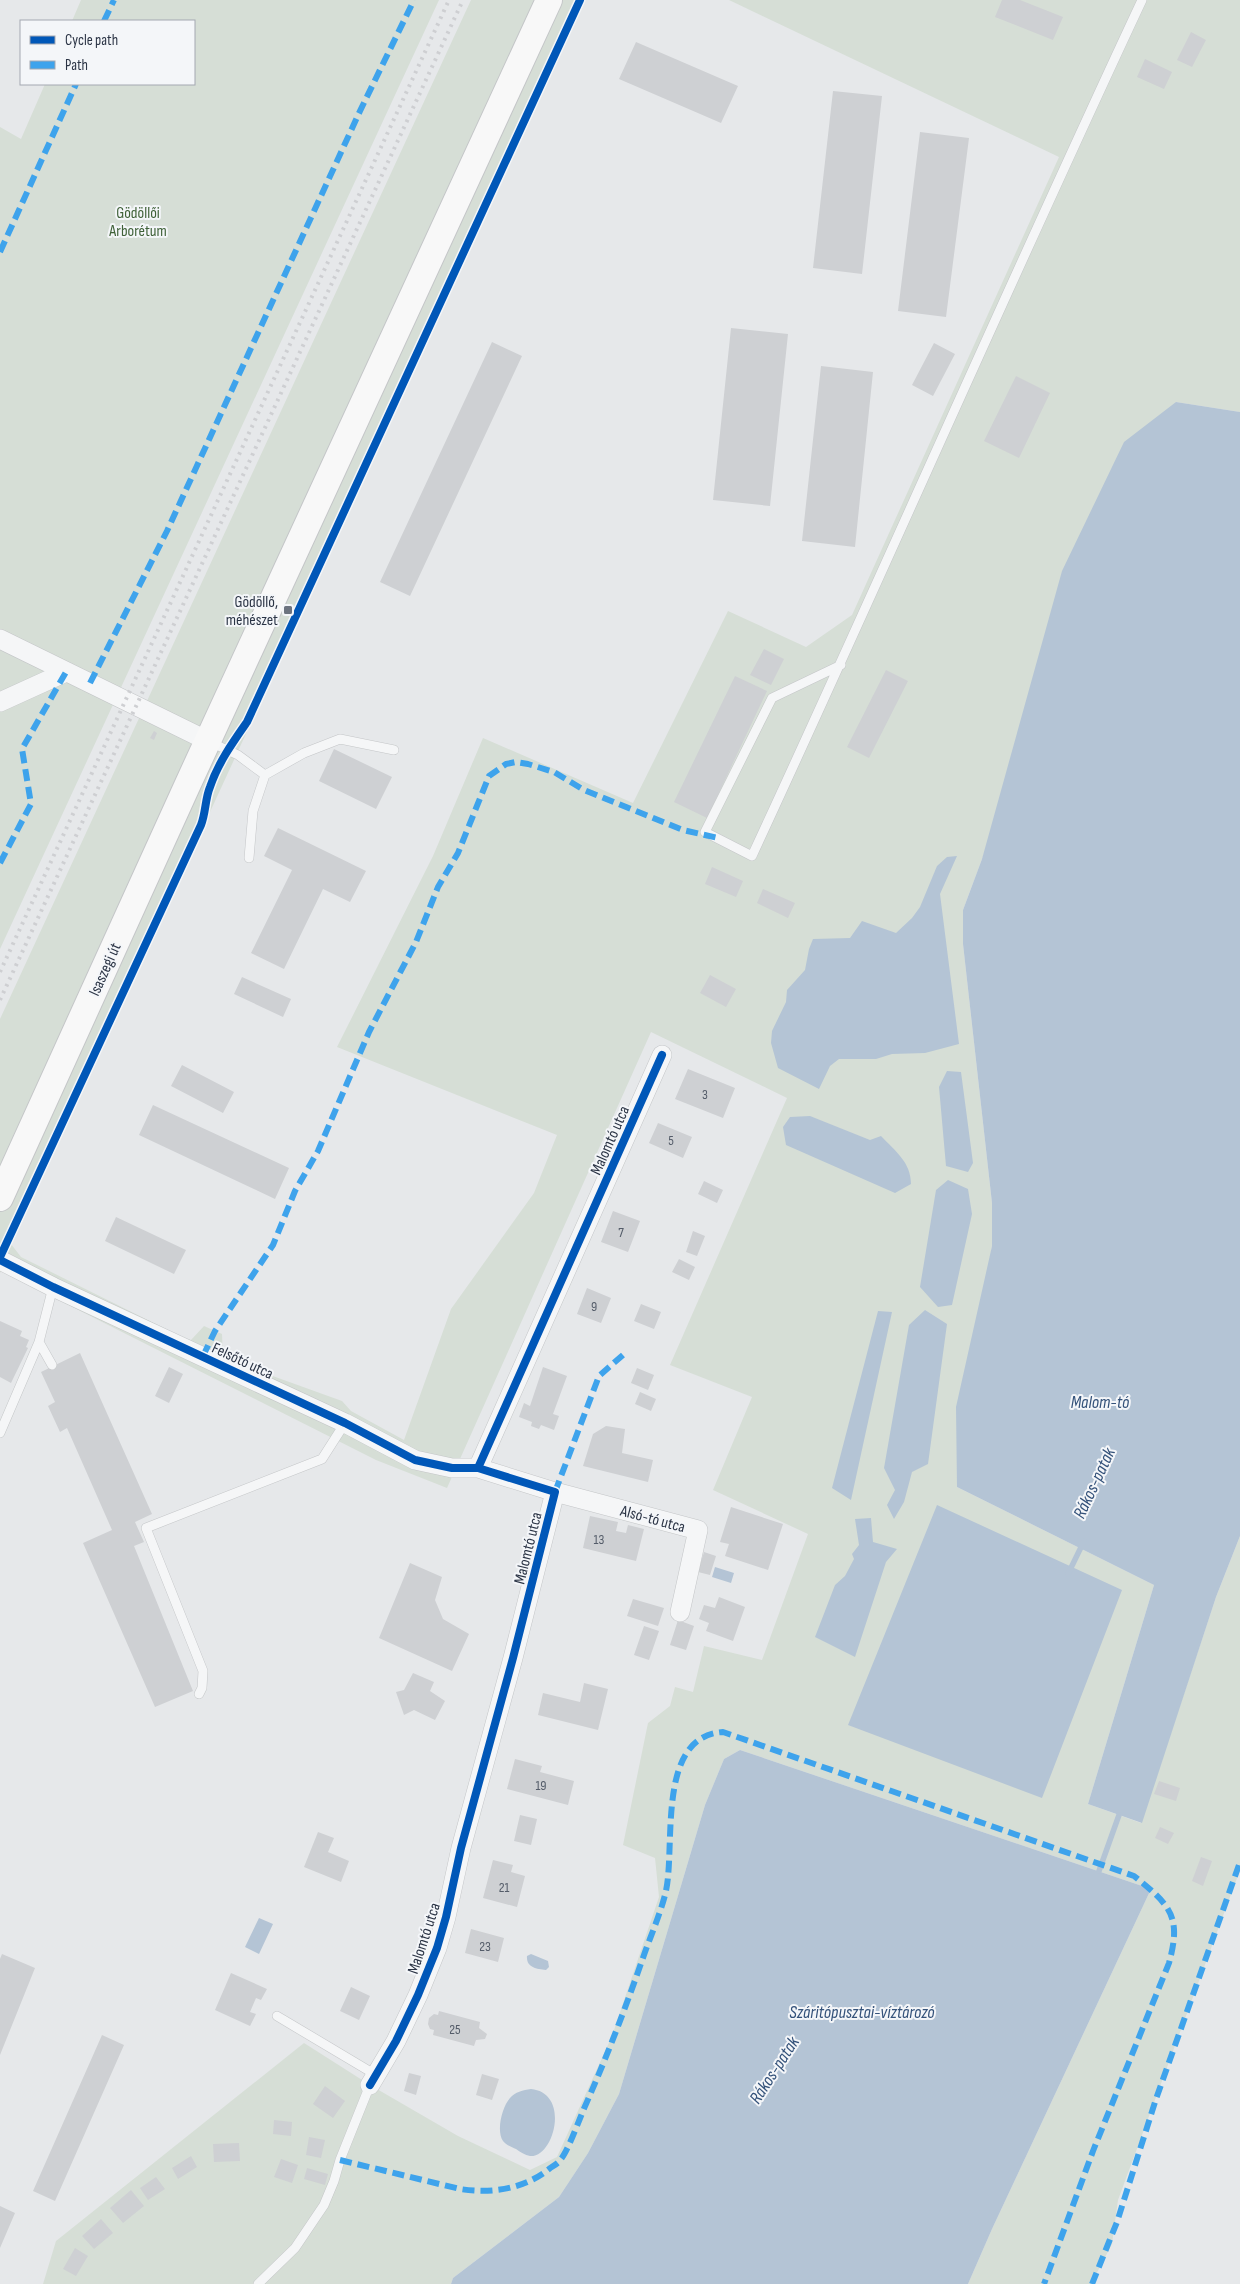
<svg xmlns="http://www.w3.org/2000/svg" width="1240" height="2284" font-family="'Sofia Sans Condensed',sans-serif">
	<rect width="100%" height="100%" fill="#e6e8ea"/>
	<path fill="#d6ded6" d="M 81,0 L 439,0 L 0,949 L 0,127 L 21,139 L 45,84 L 194,84 L 194,21 L 72,21 Z
		M 471,0 L 584,0 L 11,1244 L 21,1257 L 184,1338 L 191,1340 L 204,1326 L 222,1334 L 223,1358 L 342,1401 L 351,1411 L 404,1440 L 451,1309 L 534,1193 L 557,1135 L 337,1047 L 433,856 L 483,738 L 633,803 L 728,611 L 806,647 L 852,615 L 1059,157 L 729,0 L 1240,0 L 1240,412 L 1176,402 L 982,859 L 963,910 L 963,944 L 992,1203 L 992,1246 L 957,1487 L 1154,1585 L 1088,1804 L 1141,1823 L 1216,1597 L 1240,1536 L 1240,1870 L 1118,2200 L 1112,2244 L 1091,2284 L 968,2284 L 992,2229 L 1151,1889 L 740,1750 L 724,1759 L 705,1805 L 619,2094 L 588,2153 L 559,2197 L 453,2278 L 451,2284 L 43,2284 L 56,2241 L 304,2043 L 370,2085 L 458,2136 L 530,2170 L 557,2157 L 612,2036 L 659,1897 L 655,1858 L 623,1845 L 648,1723 L 670,1706 L 675,1687 L 693,1692 L 704,1646 L 762,1660 L 808,1534 L 713,1490 L 752,1397 L 670,1365 L 787,1098 L 651,1032 L 447,1488 L 376,1460 L 1,1271 L 0,1273 L 0,1019 Z"/>
	<path fill="#b4c4d5" d="M 1176,402 L 1240,412 L 1240,1536 L 1216,1597 L 1142,1823 L 1088,1804 L 1154,1585 L 957,1487 L 956,1407 L 992,1246 L 992,1203 L 963,944 L 963,910 L 982,859 L 1062,571 L 1124,442 Z
		M 957,856 L 940,894 L 959,1044 L 925,1053 L 892,1054 L 876,1059 L 839,1059 L 830,1066 L 819,1089 L 778,1068 L 771,1043 L 772,1031 L 786,1002 L 787,990 L 805,970 L 809,949 L 813,939 L 850,938 L 862,921 L 896,933 L 912,918 L 920,907 L 937,866 L 947,857 Z
		M 947,1071 L 961,1072 L 973,1163 L 968,1172 L 946,1166 L 939,1087 Z
		M 810,1116 L 870,1140 L 881,1136 C 895,1151 911,1162 911,1184 L 895,1193 L 786,1145 L 783,1127 L 790,1117 Z
		M 948,1180 L 968,1189 L 972,1214 L 952,1305 L 938,1307 L 920,1287 L 936,1190 Z
		M 925,1310 L 947,1324 L 928,1464 L 912,1472 L 904,1502 L 894,1519 L 887,1505 L 895,1490 L 884,1468 L 909,1325 Z
		M 878,1311 L 892,1312 L 851,1500 L 832,1488 Z
		M 937,1505 L 1122,1590 L 1042,1798 L 848,1725 Z
		M 871,1518 L 873,1542 L 897,1549 L 886,1562 L 855,1657 L 815,1637 L 835,1585 L 845,1576 L 854,1559 L 852,1554 L 859,1545 L 855,1519 Z
		M 715,1567 L 734,1573 L 731,1583 L 712,1577 Z
		M 740,1750 L 1151,1889 L 992,2229 L 968,2284 L 451,2284 L 453,2278 L 559,2197 L 588,2153 L 619,2094 L 705,1805 L 724,1759 Z
		M 259,1918 L 273,1924 L 259,1954 L 245,1947 Z
		M 531,1954 L 548,1961 L 549,1967 L 546,1970 C 536,1969 526,1967 527,1956 Z
		M 531,2089 C 571,2093 554,2158 530,2156 C 525,2155 520,2152 516,2149 C 512,2147 506,2145 503,2141 C 496,2131 502,2107 510,2098 C 515,2092 523,2090 531,2089 Z"/>
	<g fill="none" stroke-linecap="round" stroke-linejoin="round">
		<path stroke="#b4c4d5" stroke-width="5.5" d="M 1068,1574 L 1084,1541
			M 1099,1871 L 1119,1815"/>
	</g>
	<path fill="#ced0d3" d="M 1002,0 L 1020,0 L 1063,17 L 1053,40 L 995,17 Z
		M 1191,32 L 1206,40 L 1192,67 L 1177,60 Z
		M 636,42 L 738,86 L 721,123 L 619,79 Z
		M 1145,59 L 1172,72 L 1164,89 L 1137,77 Z
		M 833,91 L 882,96 L 862,274 L 813,268 Z
		M 920,132 L 969,138 L 946,317 L 898,311 Z
		M 731,328 L 788,334 L 770,506 L 713,500 Z
		M 492,342 L 522,356 L 410,596 L 380,582 Z
		M 934,343 L 955,354 L 933,396 L 912,385 Z
		M 821,366 L 873,372 L 855,547 L 802,541 Z
		M 1016,376 L 1050,393 L 1019,458 L 984,441 Z
		M 764,649 L 784,659 L 771,685 L 750,675 Z
		M 886,670 L 908,681 L 869,758 L 847,747 Z
		M 735,676 L 767,691 L 707,818 L 674,802 Z
		M 154,731 L 157,733 L 154,740 L 150,738 Z
		M 334,749 L 392,777 L 376,809 L 319,781 Z
		M 278,828 L 366,871 L 350,902 L 323,889 L 284,969 L 251,953 L 292,870 L 264,856 Z
		M 712,867 L 743,881 L 736,897 L 705,884 Z
		M 763,889 L 795,903 L 788,918 L 757,903 Z
		M 710,975 L 736,989 L 726,1007 L 700,993 Z
		M 242,977 L 291,999 L 283,1017 L 234,994 Z
		M 182,1065 L 234,1092 L 223,1113 L 171,1086 Z
		M 688,1069 L 735,1088 L 723,1118 L 675,1099 Z
		M 153,1105 L 289,1168 L 275,1199 L 139,1135 Z
		M 658,1123 L 692,1137 L 683,1158 L 649,1143 Z
		M 704,1181 L 723,1190 L 717,1203 L 698,1194 Z
		M 613,1211 L 640,1221 L 628,1252 L 601,1242 Z
		M 116,1217 L 186,1250 L 174,1274 L 105,1241 Z
		M 693,1231 L 705,1236 L 697,1256 L 686,1252 Z
		M 679,1259 L 695,1267 L 689,1280 L 672,1272 Z
		M 587,1288 L 611,1298 L 601,1323 L 577,1314 Z
		M 641,1304 L 661,1312 L 654,1329 L 634,1321 Z
		M 0,1321 L 22,1331 L 20,1336 L 29,1340 L 26,1347 L 28,1348 L 11,1383 L 0,1377 Z
		M 80,1353 L 152,1514 L 135,1522 L 144,1542 L 134,1546 L 193,1691 L 155,1707 L 83,1543 L 112,1530 L 67,1428 L 60,1432 L 48,1406 L 55,1402 L 41,1372 Z
		M 169,1367 L 183,1374 L 169,1403 L 155,1396 Z
		M 543,1367 L 567,1376 L 553,1414 L 559,1416 L 554,1430 L 541,1425 L 539,1429 L 531,1426 L 532,1422 L 519,1417 L 524,1403 L 530,1406 Z
		M 637,1368 L 654,1375 L 648,1390 L 631,1383 Z
		M 640,1392 L 656,1399 L 651,1411 L 635,1404 Z
		M 606,1426 L 625,1429 L 622,1453 L 653,1460 L 648,1482 L 583,1466 L 593,1434 Z
		M 731,1507 L 783,1524 L 768,1570 L 725,1556 L 729,1544 L 720,1542 Z
		M 590,1516 L 618,1522 L 616,1531 L 626,1533 L 628,1525 L 644,1529 L 636,1561 L 583,1548 Z
		M 704,1552 L 716,1556 L 710,1575 L 698,1572 Z
		M 410,1563 L 442,1577 L 435,1600 L 443,1619 L 469,1634 L 452,1671 L 379,1638 Z
		M 719,1597 L 745,1607 L 733,1641 L 706,1631 L 709,1623 L 699,1619 L 704,1605 L 715,1608 Z
		M 633,1599 L 664,1608 L 658,1626 L 627,1616 Z
		M 678,1620 L 694,1626 L 686,1650 L 670,1645 Z
		M 644,1626 L 659,1631 L 649,1660 L 634,1655 Z
		M 413,1673 L 434,1682 L 430,1691 L 445,1701 L 435,1720 L 414,1710 L 404,1715 L 396,1692 L 404,1690 Z
		M 584,1683 L 608,1689 L 598,1730 L 538,1715 L 543,1693 L 580,1702 Z
		M 515,1759 L 542,1766 L 540,1772 L 574,1781 L 568,1805 L 507,1789 Z
		M 1159,1781 L 1180,1788 L 1176,1801 L 1154,1794 Z
		M 520,1815 L 537,1819 L 531,1845 L 514,1841 Z
		M 1160,1827 L 1174,1833 L 1168,1844 L 1155,1838 Z
		M 318,1832 L 334,1838 L 328,1852 L 349,1861 L 341,1882 L 304,1867 Z
		M 1201,1857 L 1212,1861 L 1203,1886 L 1192,1881 Z
		M 493,1860 L 513,1865 L 511,1872 L 525,1876 L 517,1907 L 483,1898 Z
		M 471,1929 L 504,1938 L 498,1962 L 465,1953 Z
		M 2,1954 L 35,1968 L 0,2055 L 0,1959 Z
		M 231,1973 L 267,1989 L 261,2000 L 256,1998 L 250,2012 L 256,2014 L 250,2026 L 215,2010 Z
		M 351,1987 L 370,1996 L 359,2020 L 340,2011 Z
		M 439,2011 L 480,2022 L 479,2028 L 487,2034 L 485,2039 L 476,2040 L 474,2046 L 433,2035 L 434,2030 L 430,2029 L 428,2024 L 429,2018 L 434,2014 L 438,2015 Z
		M 102,2035 L 124,2045 L 55,2201 L 33,2191 Z
		M 409,2073 L 421,2076 L 416,2095 L 404,2091 Z
		M 482,2074 L 499,2079 L 492,2100 L 476,2095 Z
		M 325,2086 L 345,2101 L 333,2118 L 313,2104 Z
		M 274,2120 L 292,2122 L 291,2136 L 273,2134 Z
		M 309,2137 L 325,2140 L 321,2158 L 306,2155 Z
		M 239,2143 L 240,2161 L 214,2162 L 213,2144 Z
		M 191,2156 L 197,2167 L 178,2179 L 172,2168 Z
		M 281,2159 L 298,2165 L 292,2183 L 274,2177 Z
		M 307,2168 L 328,2174 L 325,2185 L 304,2179 Z
		M 156,2177 L 165,2189 L 148,2200 L 140,2188 Z
		M 131,2190 L 144,2206 L 123,2223 L 110,2208 Z
		M 0,2206 L 15,2213 L 0,2248 Z
		M 101,2219 L 113,2233 L 94,2249 L 82,2236 Z
		M 75,2248 L 88,2256 L 76,2276 L 63,2269 Z"/>
	<g fill="none" stroke-linecap="round" stroke-linejoin="round">
		<defs>
			<path id="service" d="M 841,665 L 772,698 L 705,832 L 752,856 C 884,571 1009,284 1142,0
				M 210,742 L 238,755 L 265,775 L 253,811 L 249,858
				M 265,775 L 304,753 L 340,739 L 394,750
				M 39,1342 L 52,1365
				M 0,1433 L 39,1342 L 53,1287
				M 199,1694 L 202,1688 L 203,1671 L 146,1528 L 322,1459 L 345,1423
				M 277,2016 L 376,2075
				M 258,2284 L 295,2248 L 324,2205 L 334,2181 L 340,2160 L 370,2085"/>
			<path id="minor" d="M 0,639 L 208,741
				M 0,702 L 66,672
				M 0,1260 L 53,1287 L 345,1423 L 415,1460 L 452,1468 L 478,1468
				M 555,1492 L 698,1530 L 680,1612
				M 370,2085 L 396,2041 L 418,1995 L 437,1948 L 446,1917 L 461,1848 L 513,1658 L 555,1492 L 478,1468 L 662,1055"/>
			<path id="secondary" d="M 0,1198 L 187,786 L 549,0"/>
		</defs>
		<use href="#service" stroke="#c4c6c8" stroke-width="10"/>
		<use href="#minor" stroke="#c4c6c8" stroke-width="20"/>
		<use href="#secondary" stroke="#c4c6c8" stroke-width="28"/>
		<use href="#service" stroke="#f5f6f7" stroke-width="9"/>
		<use href="#minor" stroke="#f5f6f7" stroke-width="19"/>
		<use href="#secondary" stroke="#f8f8f8" stroke-width="26"/>
		<path stroke="#cecfd2" stroke-width="4" stroke-dasharray="2.5 5" stroke-linecap="butt" d="M 0,972 L 449,0
			M 0,1000 L 463,0"/>
		<path stroke="#3ea3ec" stroke-width="6" stroke-dasharray="12 6" stroke-linecap="butt" d="M 104,21 L 114,0
			M 0,252 L 76,84
			M 90,683 L 167,531 L 360,111 L 414,0
			M 0,863 L 31,804 L 22,749 L 66,672
			M 203,1356 L 215,1331 L 273,1245 L 295,1191 L 318,1151 L 369,1032 L 416,942 L 438,887 L 458,853 L 489,776 L 506,764 L 516,762 L 528,764 L 554,772 L 584,790 L 683,830 L 718,838
			M 555,1492 L 599,1376 L 624,1354
			M 340,2160 L 460,2189 C 492,2194 524,2189 549,2169 C 553,2166 559,2163 561,2159 C 569,2149 580,2117 586,2104 C 608,2054 627,2004 645,1952 C 652,1933 660,1914 665,1895 C 677,1852 654,1736 723,1732 L 1134,1876 C 1170,1905 1182,1916 1169,1963 L 1093,2151 L 1044,2284
			M 1092,2284 L 1117,2222 L 1156,2099 L 1240,1862"/>
		<defs>
			<path id="cycleway" d="M 0,1257 L 201,825 C 206,812 205,799 210,787 C 218,763 233,742 247,722 L 580,0
				M 0,1260 L 53,1287 L 345,1423 L 415,1460 L 452,1468 L 478,1468
				M 370,2085 L 396,2041 L 418,1995 L 437,1948 L 446,1917 L 461,1848 L 513,1658 L 555,1492 L 478,1468 L 662,1055"/>
		</defs>
		<use href="#cycleway" stroke="#f4f6f9" stroke-width="11"/>
		<use href="#cycleway" stroke="#0057b8" stroke-width="8"/>
	</g>
	<rect fill="#6c737f" stroke="#f4f6f9" stroke-width="2" x="283" y="605" width="10" height="10" rx="2.5"/>
	<g text-anchor="middle" stroke-width="4" stroke-linejoin="round" paint-order="stroke">
		<g font-size="14" fill="#545c69">
			<text x="705" y="1099">3</text>
			<text x="671" y="1145">5</text>
			<text x="621" y="1237">7</text>
			<text x="594" y="1311">9</text>
			<text x="599" y="1544">13</text>
			<text x="541" y="1790">19</text>
			<text x="504" y="1892">21</text>
			<text x="485" y="1951">23</text>
			<text x="455" y="2034">25</text>
		</g>
		<g font-size="16" fill="#3f6138" stroke="#f4f6f9">
			<text x="138" y="218">Gödöllői<tspan x="138" dy="18">Arborétum</tspan></text>
		</g>
		<g font-size="16" fill="#2b3445" stroke="#f4f6f9" text-anchor="end">
			<text x="278" y="607">Gödöllő,<tspan x="278" dy="18">méhészet</tspan></text>
		</g>
		<g font-size="16" fill="#2b3445" stroke="#f4f6f9">
			<text transform="translate(104 969) rotate(-66)" y="6">Isaszegi út</text>
			<text transform="translate(609 1140) rotate(-66)" y="6">Malomtó utca</text>
			<text transform="translate(243 1360) rotate(25)" y="6">Felsőtó utca</text>
			<text transform="translate(653 1518) rotate(15)" y="6">Alsó-tó utca</text>
			<text transform="translate(527 1548) rotate(-76)" y="6">Malomtó utca</text>
			<text transform="translate(423 1938) rotate(-72)" y="6">Malomtó utca</text>
		</g>
		<g font-size="18" font-style="italic" fill="#34527a" stroke="#f4f6f9">
			<text x="1100" y="1408">Malom-tó</text>
			<text transform="translate(1094 1483) rotate(-65)" y="6">Rákos-patak</text>
			<text x="862" y="2018">Száritópusztai-víztározó</text>
			<text transform="translate(774 2070) rotate(-57)" y="6">Rákos-patak</text>
		</g>
	</g>
	<rect x="20" y="20" width="175" height="65" fill="#f4f6f9" stroke="#a4a8b1"/>
	<rect x="30" y="36" width="25" height="8" fill="#0057b8" stroke="#a4a8b1"/>
	<text x="65" y="45" font-size="15" fill="#2b3445">Cycle path</text>
	<rect x="30" y="61" width="25" height="8" fill="#3ea3ec" stroke="#a4a8b1"/>
	<text x="65" y="70" font-size="15" fill="#2b3445">Path</text>
</svg>
